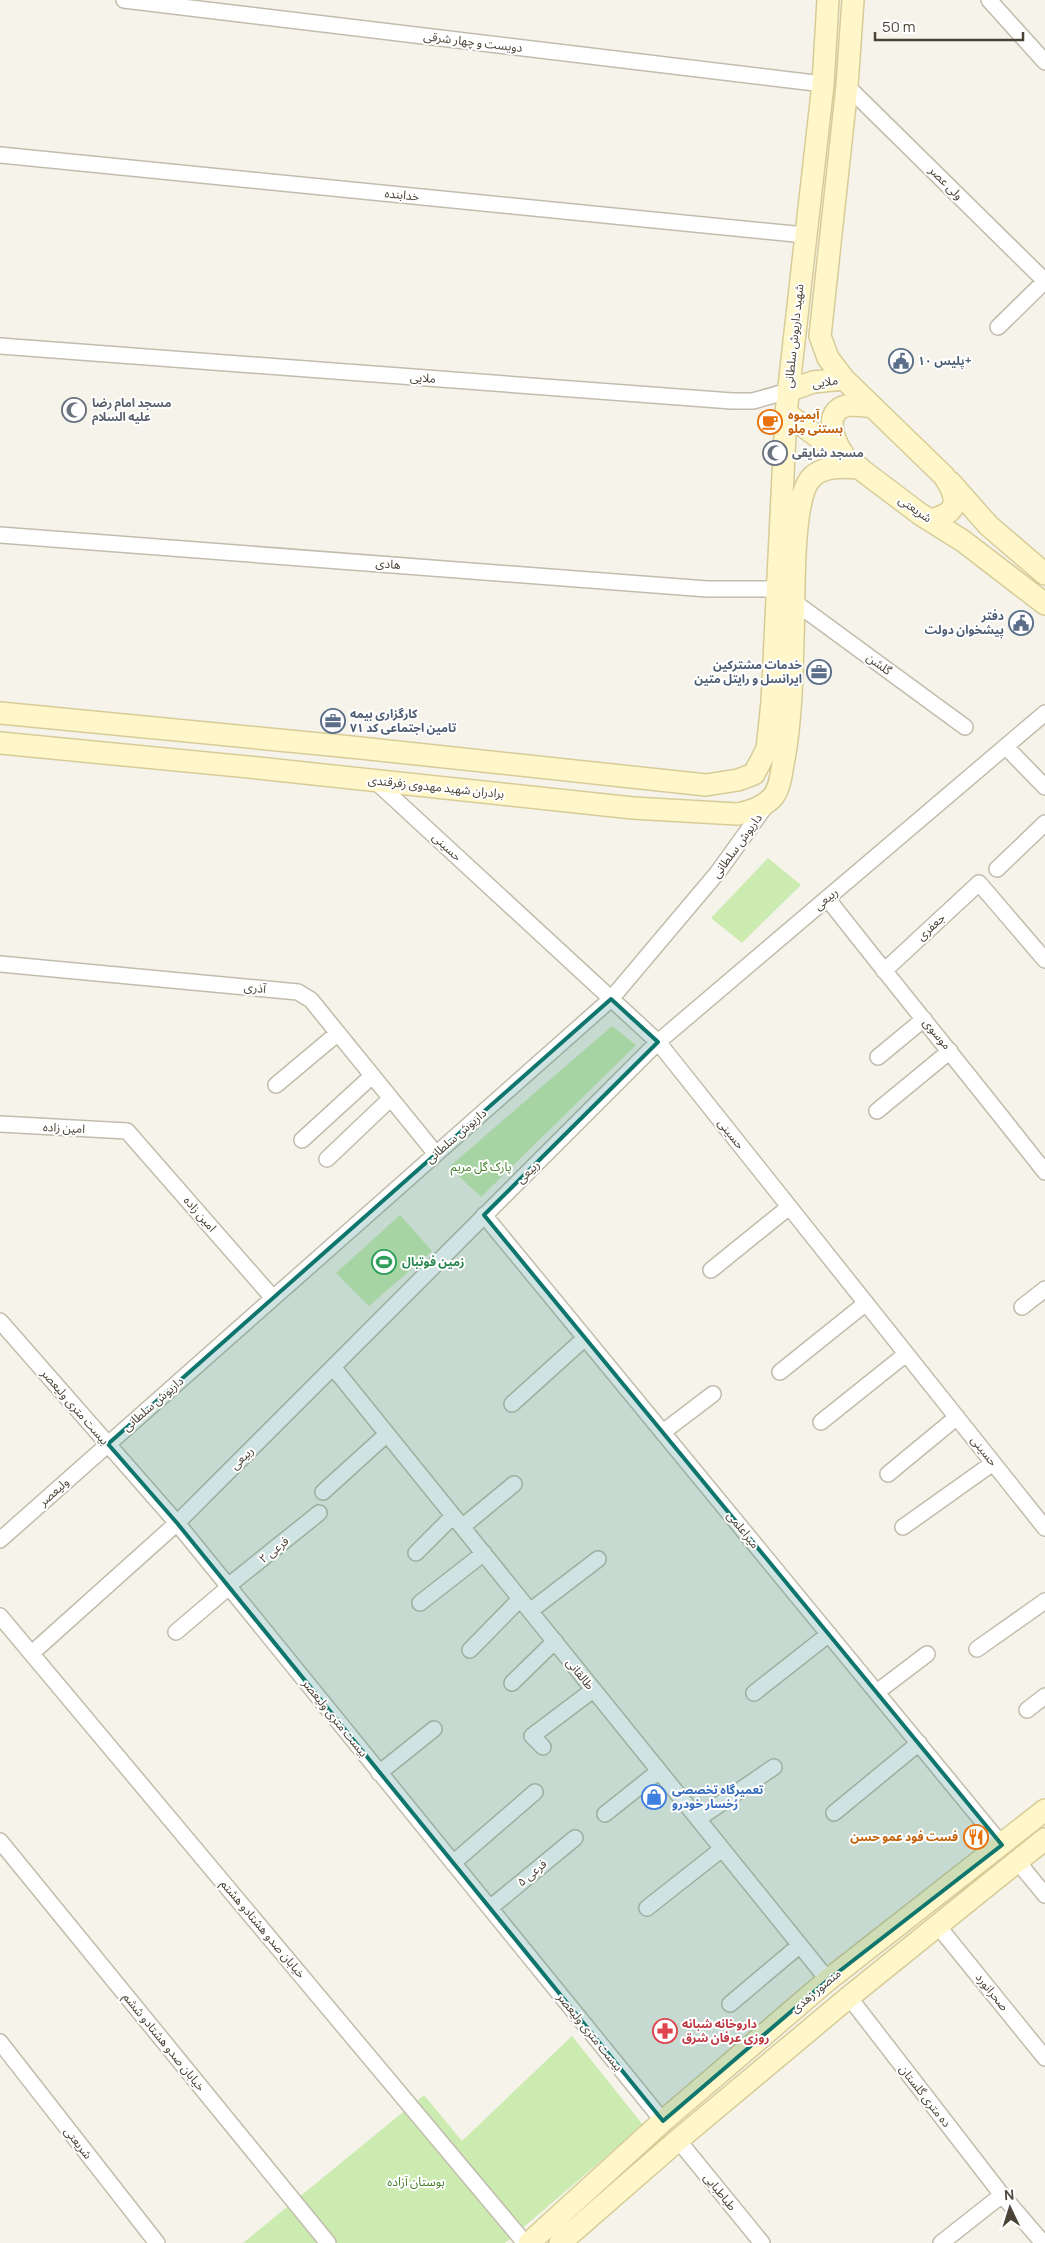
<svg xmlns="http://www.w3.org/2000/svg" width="1045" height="2243" font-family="Manrope,'Noto Sans Arabic',sans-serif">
	<rect width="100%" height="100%" fill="#f5f3ea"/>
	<path fill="#ccebb1" d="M 768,858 L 801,885 L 742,943 L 711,918 Z
		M 612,1026 L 636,1045 L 481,1197 L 449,1167 Z
		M 400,1215 L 432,1251 L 369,1306 L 336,1273 Z
		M 572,2036 L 643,2125 L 505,2243 L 243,2243 L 424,2095 L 462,2141 Z"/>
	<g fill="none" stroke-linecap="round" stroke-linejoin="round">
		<defs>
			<path id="minor" d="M 124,0 L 823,84
				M 989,0 L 1045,62
				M 847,86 L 1045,281
				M 0,155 L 805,235
				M 998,327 L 1045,281
				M 0,346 L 732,401 L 753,401 L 788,391
				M 0,535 L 707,589 L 776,589
				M 793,601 L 965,727
				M 1006,747 L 1045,787
				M 374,780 L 658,1042 L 1045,1528
				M 997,869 L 1045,823
				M 827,898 C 899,990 973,1080 1045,1172
				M 0,964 L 298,992 L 311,1000 L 436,1154
				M 884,971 L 979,883 L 1045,960
				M 878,1057 L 924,1019
				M 276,1085 L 338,1033
				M 877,1111 L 950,1051
				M 0,1124 L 127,1131 L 273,1298
				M 302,1140 L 372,1076
				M 327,1159 L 390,1099
				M 484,1215 L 1002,1845
				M 711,1270 L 789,1207
				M 1022,1307 L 1045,1289
				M 0,1321 L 177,1523 L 663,2121
				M 333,1367 L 828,1980
				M 780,1372 L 866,1303
				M 512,1404 L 585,1338
				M 821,1422 L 906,1354
				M 663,1432 L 713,1394
				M 888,1474 L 957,1417
				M 323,1492 L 387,1434
				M 462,1527 L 514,1484
				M 903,1527 L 993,1463
				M 0,1540 L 611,999 L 718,872 L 767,804
				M 416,1553 L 453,1516
				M 228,1586 L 319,1513
				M 420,1603 L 484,1553
				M 530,1611 L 598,1559
				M 0,1616 L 525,2243
				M 176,1632 L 229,1587
				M 977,1649 L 1045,1601
				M 470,1650 L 520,1599
				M 32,1653 L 177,1523 L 658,1042 L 1045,713
				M 512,1683 L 555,1641
				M 877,1692 L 927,1654
				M 754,1693 L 829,1634
				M 1027,1710 L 1045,1696
				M 543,1747 L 532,1736 L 593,1690
				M 379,1773 L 434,1729
				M 834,1813 L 919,1743
				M 605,1814 L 659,1771
				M 698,1819 L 774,1767
				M 0,1841 L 328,2243
				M 1018,1862 L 1045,1895
				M 453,1863 L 535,1792
				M 490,1908 L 575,1838
				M 647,1908 L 722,1849
				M 938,1926 L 1045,2058
				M 849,1997 L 1002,2195 L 1043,2243
				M 730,2004 L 800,1945
				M 0,2042 L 157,2243
				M 678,2140 L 762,2243
				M 941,2243 L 1002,2195"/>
			<path id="secondary" d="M 853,0 L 847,86 L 820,336 L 828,358 L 844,379 L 944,476 C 959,499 960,513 930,520 L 920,514
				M 788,391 L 813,382 L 844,379
				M 786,413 L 920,514 L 963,541 L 1045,604
				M 843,454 C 832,438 822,407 852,405 C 859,405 866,406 873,407
				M 950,482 L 989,526 L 1045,574
				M 0,713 L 351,747 L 706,785 L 738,780 L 754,774 L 767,749 L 772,702 L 786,413 L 823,84 L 828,0
				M 0,743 L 258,768 L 633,808 L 737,814 C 750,812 761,808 771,799 C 781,789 781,772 784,759 C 791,720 792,678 793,638 C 795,605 790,498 812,477 C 825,465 844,467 860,468
				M 529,2243 L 663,2121 L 828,1980 L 1045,1810
				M 560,2243 L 678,2140 L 849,1997 L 1045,1839"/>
		</defs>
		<use href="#minor" stroke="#c2bcac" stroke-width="18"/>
		<use href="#secondary" stroke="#d7cc98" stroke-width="24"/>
		<use href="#minor" stroke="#fff" stroke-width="15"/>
		<use href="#secondary" stroke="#fff7ca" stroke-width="21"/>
	</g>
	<path fill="#0f766e" fill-opacity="0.2" stroke="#0f766e" stroke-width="4" stroke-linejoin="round" d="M 611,999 L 658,1042 L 484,1215 L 1002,1845 L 828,1980 L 663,2121 L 177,1523 L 108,1444 Z"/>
	<defs>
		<symbol id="civic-ring" viewBox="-11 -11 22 22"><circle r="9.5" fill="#fff" stroke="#5c6f8a" stroke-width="1.5"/><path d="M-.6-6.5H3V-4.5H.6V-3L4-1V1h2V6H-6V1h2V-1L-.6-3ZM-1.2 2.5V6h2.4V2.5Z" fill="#5c6f8a"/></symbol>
		<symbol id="mosque-ring" viewBox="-11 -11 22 22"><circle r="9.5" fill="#fff" stroke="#6b7280" stroke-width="1.5"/><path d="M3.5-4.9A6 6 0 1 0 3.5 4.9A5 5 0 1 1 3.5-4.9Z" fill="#6b7280"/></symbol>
		<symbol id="cafe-ring" viewBox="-11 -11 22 22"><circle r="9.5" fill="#fff" stroke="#e8710a" stroke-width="1.5"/><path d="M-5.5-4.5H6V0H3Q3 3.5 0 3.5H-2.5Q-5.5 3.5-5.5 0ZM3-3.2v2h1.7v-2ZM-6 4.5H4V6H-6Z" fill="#e8710a"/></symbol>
		<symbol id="office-ring" viewBox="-11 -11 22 22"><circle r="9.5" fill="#fff" stroke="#5c6f8a" stroke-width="1.5"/><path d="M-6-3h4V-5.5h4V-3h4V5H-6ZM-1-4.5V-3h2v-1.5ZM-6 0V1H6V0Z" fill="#5c6f8a"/></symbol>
		<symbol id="stadium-ring" viewBox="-11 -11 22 22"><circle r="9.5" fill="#fff" stroke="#2e9e5b" stroke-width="1.5"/><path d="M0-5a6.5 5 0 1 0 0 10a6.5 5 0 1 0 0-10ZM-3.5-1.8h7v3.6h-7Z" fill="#2e9e5b"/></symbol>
		<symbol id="shop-ring" viewBox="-11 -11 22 22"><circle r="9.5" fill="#fff" stroke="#3f7fe0" stroke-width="1.5"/><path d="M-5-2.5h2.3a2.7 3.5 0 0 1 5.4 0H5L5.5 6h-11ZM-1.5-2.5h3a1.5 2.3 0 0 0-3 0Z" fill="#3f7fe0"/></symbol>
		<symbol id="restaurant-ring" viewBox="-11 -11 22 22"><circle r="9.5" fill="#fff" stroke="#e8710a" stroke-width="1.5"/><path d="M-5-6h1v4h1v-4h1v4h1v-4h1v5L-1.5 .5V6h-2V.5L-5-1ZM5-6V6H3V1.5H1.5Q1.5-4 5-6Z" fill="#e8710a"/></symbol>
		<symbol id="pharmacy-ring" viewBox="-11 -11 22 22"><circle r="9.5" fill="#fff" stroke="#e0444e" stroke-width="1.5"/><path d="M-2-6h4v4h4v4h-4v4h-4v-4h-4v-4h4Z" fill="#e0444e"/></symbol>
	</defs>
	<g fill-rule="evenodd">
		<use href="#civic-ring" x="887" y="347" width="28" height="28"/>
		<use href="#mosque-ring" x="60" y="396" width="28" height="28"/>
		<use href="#cafe-ring" x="756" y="408" width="28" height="28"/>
		<use href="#mosque-ring" x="761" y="439" width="28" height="28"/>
		<use href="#civic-ring" x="1007" y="609" width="28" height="28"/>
		<use href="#office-ring" x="805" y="658" width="28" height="28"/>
		<use href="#office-ring" x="319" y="707" width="28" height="28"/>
		<use href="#stadium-ring" x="370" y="1248" width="28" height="28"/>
		<use href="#shop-ring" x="640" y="1783" width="28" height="28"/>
		<use href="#restaurant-ring" x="962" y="1823" width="28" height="28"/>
		<use href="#pharmacy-ring" x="651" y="2017" width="28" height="28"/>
	</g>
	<g text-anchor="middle" stroke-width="4" stroke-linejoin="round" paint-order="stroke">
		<g font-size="12" fill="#4a4437" stroke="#fff">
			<text transform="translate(473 42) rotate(7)" y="4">دویست و چهار شرقی</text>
			<text transform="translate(946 183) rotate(45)" y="4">ولی عصر</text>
			<text transform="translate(402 195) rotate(6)" y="4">خدابنده</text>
			<text transform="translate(794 336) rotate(-84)" y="4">شهید داریوش سلطانی</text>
			<text transform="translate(423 378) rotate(4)" y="4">ملایی</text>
			<text transform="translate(825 382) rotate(-8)" y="4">ملایی</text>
			<text transform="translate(915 509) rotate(35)" y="4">شریعتی</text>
			<text transform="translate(388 564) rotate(4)" y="4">هادی</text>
			<text transform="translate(879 664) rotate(36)" y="4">گلشن</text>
			<text transform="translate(436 787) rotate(6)" y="4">برادران شهید مهدوی زفرقندی</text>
			<text transform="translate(737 846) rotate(-54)" y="4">داریوش سلطانی</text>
			<text transform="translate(447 847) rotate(43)" y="4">حسینی</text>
			<text transform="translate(826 899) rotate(-40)" y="4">ربیعی</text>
			<text transform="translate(931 927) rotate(-43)" y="4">جعفری</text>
			<text transform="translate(255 988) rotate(6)" y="4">آذری</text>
			<text transform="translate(937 1034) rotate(50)" y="4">موسوی</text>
			<text transform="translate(64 1128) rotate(3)" y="4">امين زاده</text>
			<text transform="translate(731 1134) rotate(52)" y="4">حسینی</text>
			<text transform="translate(456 1136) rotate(-41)" y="4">داریوش سلطانی</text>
			<text transform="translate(528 1172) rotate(-45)" y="4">ربیعی</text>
			<text transform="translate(200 1214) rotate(49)" y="4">امین زاده</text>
			<text transform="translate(153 1404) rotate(-41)" y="4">داریوش سلطانی</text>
			<text transform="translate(75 1407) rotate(49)" y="4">بیست متری ولیعصر</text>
			<text transform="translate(984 1451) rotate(52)" y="4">حسینی</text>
			<text transform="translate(242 1458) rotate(-45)" y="4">ربیعی</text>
			<text transform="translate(54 1492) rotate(-42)" y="4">ولیعصر</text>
			<text transform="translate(743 1530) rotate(51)" y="4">میراعلمی</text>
			<text transform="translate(274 1550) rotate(-39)" y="4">فرعی ۲</text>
			<text transform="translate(580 1674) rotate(51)" y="4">طالقانی</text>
			<text transform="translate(335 1718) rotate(51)" y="4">بیست متری ولیعصر</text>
			<text transform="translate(532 1873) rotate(-40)" y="4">فرعی ۵</text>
			<text transform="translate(263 1929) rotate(50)" y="4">خیابان صدو هشتادو هشتم</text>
			<text transform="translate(816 1991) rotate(-40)" y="4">منصور زهدی</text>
			<text transform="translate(992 1992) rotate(51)" y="4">صحرانورد</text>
			<text transform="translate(590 2032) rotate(51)" y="4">بیست متری ولیعصر</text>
			<text transform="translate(164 2042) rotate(51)" y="4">خیابان صدو هشتادو ششم</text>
			<text transform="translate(925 2096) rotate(52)" y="4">ده متری گلستان</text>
			<text transform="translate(78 2143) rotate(52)" y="4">شریعتی</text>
			<text transform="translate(720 2192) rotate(51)" y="4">طباطبایی</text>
		</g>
		<g font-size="12" font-weight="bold" fill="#4e5e75" stroke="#fff" text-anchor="start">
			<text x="918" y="365">پلیس ۱۰+</text>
			<text x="1004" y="620" text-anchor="end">دفتر<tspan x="1004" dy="14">پیشخوان دولت</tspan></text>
			<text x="802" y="669" text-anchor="end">خدمات مشترکین<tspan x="802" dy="14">ایرانسل و رایتل متین</tspan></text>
			<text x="350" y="718">کارگزاری بیمه<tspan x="350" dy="14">تامین اجتماعی کد ۷۱</tspan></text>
		</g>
		<g font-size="12" font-weight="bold" fill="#5b616d" stroke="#fff" text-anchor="start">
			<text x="92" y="407">مسجد امام رضا<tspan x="92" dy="14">علیه السلام</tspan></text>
			<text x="792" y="457">مسجد شایقی</text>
		</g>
		<g font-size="12" font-weight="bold" fill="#c56008" stroke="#fff" text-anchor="start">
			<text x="788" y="419">آبمیوه<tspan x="788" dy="14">بستنی مِلو</tspan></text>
			<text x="958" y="1841" text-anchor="end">فست فود عمو حسن</text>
		</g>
		<g font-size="12" fill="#417f27" stroke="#fff">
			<text x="481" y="1171">پارک گل مریم</text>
			<text x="416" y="2186">بوستان آزاده</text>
		</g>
		<g font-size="12" font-weight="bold" fill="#27864d" stroke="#fff" text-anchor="start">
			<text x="402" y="1266">زمین فوتبال</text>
		</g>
		<g font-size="12" font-weight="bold" fill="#366cbe" stroke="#fff" text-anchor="start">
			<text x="672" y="1794">تعمیرگاه تخصصی<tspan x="672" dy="14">رُخسار خودرو</tspan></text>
		</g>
		<g font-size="12" font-weight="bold" fill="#be3a42" stroke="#fff" text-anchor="start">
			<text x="682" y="2028">داروخانه شبانه<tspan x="682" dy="14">روزی عرفان شرق</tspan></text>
		</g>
	</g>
	<g transform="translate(1010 2208) rotate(356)" stroke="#ffffff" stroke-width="4" paint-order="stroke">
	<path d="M0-4L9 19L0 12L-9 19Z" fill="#4a4437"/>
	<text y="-8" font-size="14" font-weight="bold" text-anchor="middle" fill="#4a4437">N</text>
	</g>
	<path d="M875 32v8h148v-8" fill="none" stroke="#4a4437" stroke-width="2.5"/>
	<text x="882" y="32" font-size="15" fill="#4a4437" stroke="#ffffff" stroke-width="4" paint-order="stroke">50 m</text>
</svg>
